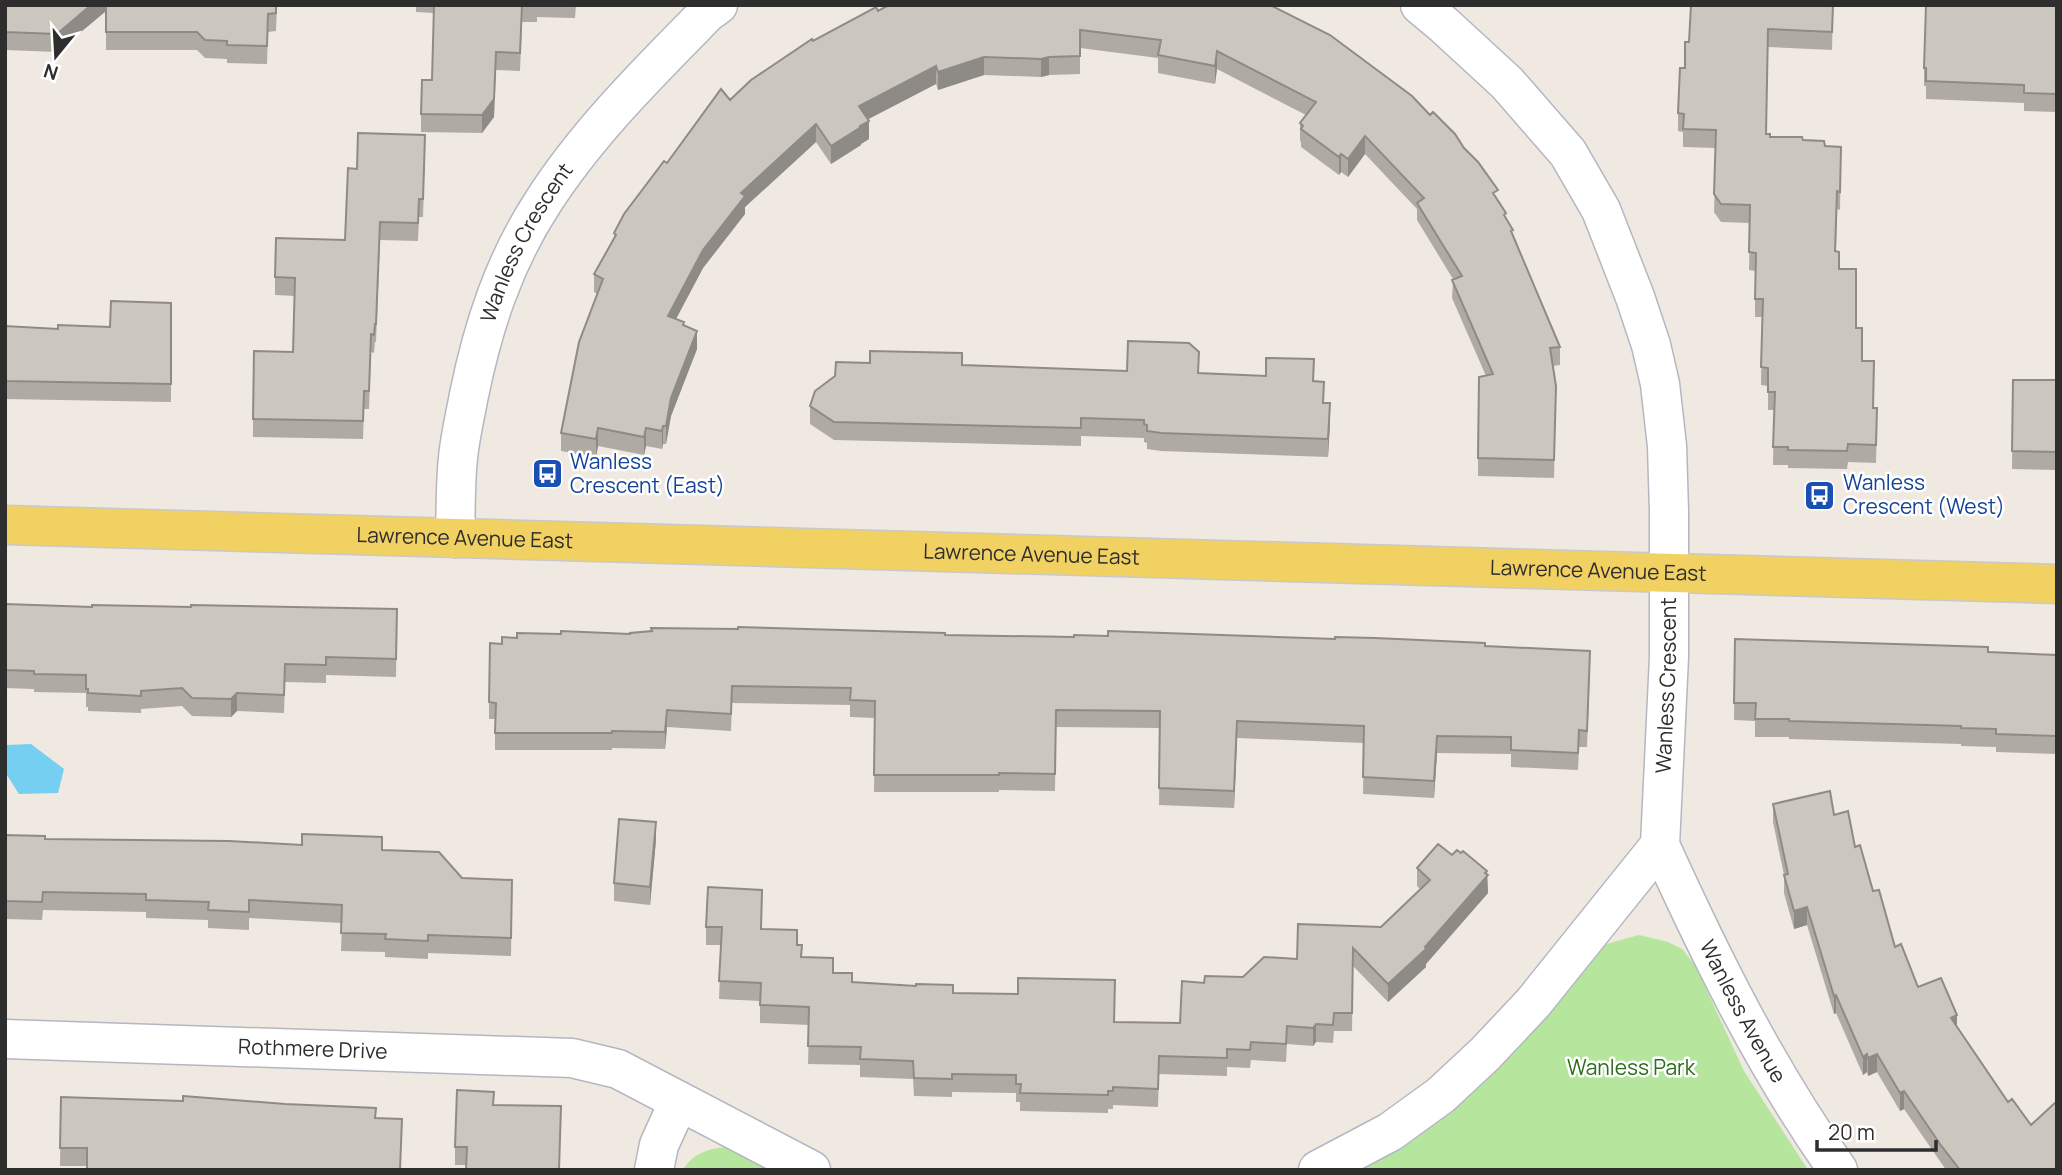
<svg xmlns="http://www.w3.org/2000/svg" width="2062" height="1175" font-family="Manrope,sans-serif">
	<rect width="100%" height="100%" fill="#efe9e1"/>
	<path fill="#b6e59e" d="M 1639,935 L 1668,942 L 1682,949 L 1695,965 L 1744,1071 L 1808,1170 L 1351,1170 L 1603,945 Z
		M 726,1147 L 742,1153 L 775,1170 L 683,1170 C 693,1153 708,1149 726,1147 Z"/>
	<path fill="#75cff0" d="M 31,744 L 64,769 L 58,793 L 19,794 L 5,772 L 6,745 Z"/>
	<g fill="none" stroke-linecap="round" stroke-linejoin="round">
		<defs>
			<g id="minor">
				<path id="s1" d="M 455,538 C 456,512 455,485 458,458 C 460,437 465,416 469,395 C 483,326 504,262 543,202 C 588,132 649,72 707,13 L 718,5"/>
				<path id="s2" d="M 1660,845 C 1711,957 1766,1069 1838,1170"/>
				<path id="s3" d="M 5,1039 L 572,1058 L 618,1069 L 811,1170"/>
				<path d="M 654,1170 L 659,1145 L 679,1101"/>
				<path id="s4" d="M 1318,1170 L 1390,1132 L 1441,1095 L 1485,1054 L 1533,1003 L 1660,845 L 1669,657 L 1669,511 L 1667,446 L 1660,384 L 1651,345 L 1635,297 L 1601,210 L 1568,153 L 1507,83 L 1444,25 L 1420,5"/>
			</g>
			<g id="major">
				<path id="s5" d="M 5,525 L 2057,584"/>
			</g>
		</defs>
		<use href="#minor" stroke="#b4b7c1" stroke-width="41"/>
		<use href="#major" stroke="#c9c9c9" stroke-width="41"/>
		<use href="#minor" stroke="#fff" stroke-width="38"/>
		<use href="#major" stroke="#f2d163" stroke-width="38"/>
	</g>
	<path fill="#afaba4" d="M 5,5 L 277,5 L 276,31 L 268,32 L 267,64 L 227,63 L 227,59 L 205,58 L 197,50 L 106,50 L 106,11 L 57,52 L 5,50 Z
		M 416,5 L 576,5 L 575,18 L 537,17 L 537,22 L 522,22 L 520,71 L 496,70 L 494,117 L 482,133 L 421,132 L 421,114 L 432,80 L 434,13 L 416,12 Z
		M 1270,5 L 1498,200 L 1560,347 L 1560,365 L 1553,366 L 1556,386 L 1554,478 L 1478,476 L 1478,458 L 1486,376 L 1452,298 L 1453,279 L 1417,220 L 1417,209 L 1365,154 L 1348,177 L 1341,172 L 1339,175 L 1301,147 L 1301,142 L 1300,141 L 1300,123 L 1306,115 L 1217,69 L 1215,84 L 1158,73 L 1158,58 L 1080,48 L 1080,74 L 1049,75 L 1041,77 L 984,75 L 938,90 L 936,84 L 868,119 L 869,139 L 861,144 L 861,145 L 831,164 L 816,142 L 745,207 L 745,214 L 703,268 L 676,319 L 684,325 L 697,349 L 671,416 L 666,444 L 663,444 L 662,449 L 646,446 L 644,455 L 598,446 L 596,457 L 561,451 L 561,433 L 597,294 L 594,292 L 594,274 L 614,238 L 614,233 L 667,163 L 730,100 L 813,41 L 878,11 Z
		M 1833,5 L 1832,50 L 1768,47 L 1766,134 L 1770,137 L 1803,140 L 1825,146 L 1841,147 L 1840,210 L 1837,209 L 1836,251 L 1839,269 L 1856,328 L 1877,426 L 1876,463 L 1848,462 L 1847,469 L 1788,468 L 1788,465 L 1773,465 L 1774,410 L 1768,410 L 1768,386 L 1761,385 L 1762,317 L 1755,317 L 1755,271 L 1749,270 L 1750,223 L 1721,222 L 1714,212 L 1716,148 L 1683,147 L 1683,132 L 1678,131 L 1678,113 L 1689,42 Z
		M 2057,5 L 2057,112 L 2024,111 L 2024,103 L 1926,99 L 1926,86 L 1924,86 L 1924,68 Z
		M 425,153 L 423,217 L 419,217 L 418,241 L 380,240 L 376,342 L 375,342 L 374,353 L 371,352 L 369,409 L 364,409 L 363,439 L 253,437 L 253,419 L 293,352 L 295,296 L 275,295 L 275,277 L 345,240 L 357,169 Z
		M 171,303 L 171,402 L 5,399 L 5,326 L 58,329 L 110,327 Z
		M 962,365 L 1199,373 L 1314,381 L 1330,421 L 1328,457 L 1161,451 L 1147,449 L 1147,443 L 1144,442 L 1144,438 L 1081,436 L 1081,446 L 834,440 L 810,424 L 810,406 Z
		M 2013,380 L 2057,380 L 2057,470 L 2012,469 Z
		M 5,604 L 92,607 L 397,609 L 396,677 L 326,675 L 326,683 L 285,682 L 284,713 L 237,711 L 231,717 L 192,716 L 182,706 L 141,709 L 141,713 L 88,711 L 88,707 L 86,707 L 86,693 L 34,692 L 34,689 L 5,688 Z
		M 561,634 L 945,635 L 1485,646 L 1590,668 L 1587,747 L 1579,747 L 1578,770 L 1511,767 L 1511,754 L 1437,753 L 1434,798 L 1363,794 L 1364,743 L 1237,738 L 1234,808 L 1159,805 L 1160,728 L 1056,727 L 1055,791 L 999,790 L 999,792 L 874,792 L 875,718 L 850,717 L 850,705 L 732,703 L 731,731 L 667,727 L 665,749 L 612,748 L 612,750 L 495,750 L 495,719 L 489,719 L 489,702 L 517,638 Z
		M 1735,639 L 2057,655 L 2057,754 L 1996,752 L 1996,747 L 1961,746 L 1961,744 L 1789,739 L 1789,737 L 1755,737 L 1755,721 L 1734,720 Z
		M 1773,804 L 1834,815 L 1855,847 L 1895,947 L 1918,987 L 1957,1028 L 2008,1102 L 2057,1170 L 1946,1170 L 1904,1109 L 1900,1111 L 1877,1072 L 1868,1076 L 1867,1072 L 1863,1075 L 1836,1013 L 1834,1014 L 1807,925 L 1794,929 L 1784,893 L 1784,875 L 1773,822 Z
		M 5,835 L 45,839 L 382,850 L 462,878 L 512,898 L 511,956 L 428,953 L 428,959 L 385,957 L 385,952 L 341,951 L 342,923 L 249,918 L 249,930 L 208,928 L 208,920 L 146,918 L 146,912 L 43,910 L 42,920 L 5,919 Z
		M 656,840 L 650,905 L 614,901 L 614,883 Z
		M 1452,855 L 1487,875 L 1488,893 L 1426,964 L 1426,967 L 1388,1002 L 1353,966 L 1352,1031 L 1334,1031 L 1333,1043 L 1316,1042 L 1313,1046 L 1287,1044 L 1286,1062 L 1251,1060 L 1250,1068 L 1227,1067 L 1227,1076 L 1159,1074 L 1158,1107 L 1113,1105 L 1113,1109 L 1108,1109 L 1108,1113 L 1020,1111 L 1020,1102 L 1016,1102 L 1016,1093 L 952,1092 L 952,1097 L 914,1096 L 913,1079 L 860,1077 L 860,1065 L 808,1064 L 809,1025 L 760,1023 L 760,1001 L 719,999 L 721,945 L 706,945 L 706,927 L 761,929 L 797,945 L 802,957 L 852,982 L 953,993 L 1114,1022 L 1180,1023 L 1204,983 L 1243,977 L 1297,959 L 1381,927 L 1420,889 L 1417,886 L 1417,868 Z
		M 61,1097 L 376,1118 L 402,1137 L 87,1166 L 60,1166 Z
		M 494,1105 L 561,1124 L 466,1165 L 455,1165 L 455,1147 Z"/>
	<path fill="#8e8b86" d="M 91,5 L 106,5 L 106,11 L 57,52 L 57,34 Z
		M 1217,51 L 1217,69 L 1215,84 L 1215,66 Z
		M 496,52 L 494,117 L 482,133 L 482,115 Z
		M 984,57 L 984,75 L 938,90 L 938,72 Z
		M 1049,57 L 1049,75 L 1041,77 L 1041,59 Z
		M 936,66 L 936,84 L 859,124 L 859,106 Z
		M 869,121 L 869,139 L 861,144 L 861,145 L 831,164 L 831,146 Z
		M 816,124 L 816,142 L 745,207 L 745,214 L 703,268 L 668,334 L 668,316 L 703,250 L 741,193 Z
		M 1365,136 L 1365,154 L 1348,177 L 1348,159 Z
		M 1341,154 L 1341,172 L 1339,175 L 1339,157 Z
		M 697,331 L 697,349 L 671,416 L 666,444 L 666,426 L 671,398 Z
		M 1330,403 L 1330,421 L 1328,457 L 1328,439 Z
		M 663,426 L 663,444 L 662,449 L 662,431 Z
		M 598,428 L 598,446 L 596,457 L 596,439 Z
		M 646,428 L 646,446 L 644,455 L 644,437 Z
		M 237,693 L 237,711 L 231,717 L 231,699 Z
		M 667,710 L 667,727 L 665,749 L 665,732 Z
		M 1237,721 L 1237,738 L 1234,808 L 1234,791 Z
		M 1437,736 L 1437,753 L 1434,798 L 1434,781 Z
		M 656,822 L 656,840 L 650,905 L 650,887 Z
		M 1487,871 L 1488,893 L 1426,964 L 1426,967 L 1388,1002 L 1388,984 Z
		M 1807,907 L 1807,925 L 1794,929 L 1794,911 Z
		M 1836,995 L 1836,1013 L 1834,1014 L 1834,996 Z
		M 1957,1015 L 1957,1033 L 1951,1018 Z
		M 1316,1024 L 1316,1042 L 1313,1046 L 1313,1028 Z
		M 1867,1054 L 1867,1072 L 1863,1075 L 1863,1057 Z
		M 1877,1054 L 1877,1072 L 1868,1076 L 1868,1058 Z
		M 1904,1091 L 1904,1109 L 1900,1111 L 1900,1093 Z"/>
	<path fill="#cbc7bf" stroke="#8e8b86" stroke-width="2" d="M 5,5 L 91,5 L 57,34 L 5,32 Z
		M 106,5 L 276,5 L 276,13 L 268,14 L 267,46 L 227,45 L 227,41 L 205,40 L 197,32 L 106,32 Z
		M 434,5 L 522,5 L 520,53 L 496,52 L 494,99 L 482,115 L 421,114 L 422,80 L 432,80 Z
		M 889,5 L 1270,5 L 1330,35 L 1412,96 L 1430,115 L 1433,112 L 1455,134 L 1464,148 L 1478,162 L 1498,190 L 1493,193 L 1506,213 L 1504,215 L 1513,230 L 1511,231 L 1560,347 L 1550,348 L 1556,386 L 1554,460 L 1478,458 L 1479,377 L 1493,374 L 1452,280 L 1462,276 L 1417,203 L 1424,198 L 1365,136 L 1348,159 L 1341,154 L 1339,157 L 1301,129 L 1303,126 L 1300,123 L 1316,102 L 1217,51 L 1215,66 L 1158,55 L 1161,40 L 1080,30 L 1080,56 L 1049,57 L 1041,59 L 984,57 L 938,72 L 936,66 L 859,106 L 869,121 L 860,126 L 861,127 L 831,146 L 816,124 L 741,193 L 745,196 L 703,250 L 668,316 L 684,322 L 683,325 L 697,331 L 671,398 L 666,426 L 663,426 L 662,431 L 646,428 L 644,437 L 598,428 L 596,439 L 561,433 L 579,342 L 603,279 L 594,274 L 616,235 L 614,233 L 624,214 L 664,161 L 667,163 L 721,89 L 730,100 L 751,80 L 812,39 L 813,41 L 876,7 L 878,11 Z
		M 1691,5 L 1833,5 L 1832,32 L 1768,29 L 1766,134 L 1770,134 L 1770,137 L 1802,137 L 1803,140 L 1824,141 L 1825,146 L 1841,147 L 1840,192 L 1837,191 L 1835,251 L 1839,252 L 1839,269 L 1856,269 L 1856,328 L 1862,328 L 1862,361 L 1874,361 L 1873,408 L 1877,408 L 1876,445 L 1848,444 L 1847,451 L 1788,450 L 1788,447 L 1773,447 L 1775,392 L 1768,392 L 1768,368 L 1761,367 L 1763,299 L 1755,299 L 1756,253 L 1749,252 L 1750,205 L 1721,204 L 1714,194 L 1716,130 L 1683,129 L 1684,114 L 1678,113 L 1680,68 L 1685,68 L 1685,42 L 1689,42 Z
		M 1926,5 L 2057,5 L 2057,94 L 2024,93 L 2024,85 L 1926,81 L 1926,68 L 1924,68 Z
		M 358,133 L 425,135 L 423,199 L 419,199 L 418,223 L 380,222 L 376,324 L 375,324 L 374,335 L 371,334 L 369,391 L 364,391 L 363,421 L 253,419 L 254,351 L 293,352 L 295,278 L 275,277 L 276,238 L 345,240 L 348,168 L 357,169 Z
		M 111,301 L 171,303 L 171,384 L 5,381 L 5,326 L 58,329 L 58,325 L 110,327 Z
		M 1128,341 L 1189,343 L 1199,352 L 1198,373 L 1266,376 L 1266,358 L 1314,359 L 1313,381 L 1324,382 L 1323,403 L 1330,403 L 1328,439 L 1161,433 L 1147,431 L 1147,425 L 1144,424 L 1144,420 L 1081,418 L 1081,428 L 834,422 L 810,406 L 815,391 L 835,376 L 836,362 L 870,363 L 870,351 L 962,353 L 962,365 L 1127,371 Z
		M 2013,380 L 2057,380 L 2057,452 L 2012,451 Z
		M 5,604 L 92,607 L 92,605 L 191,607 L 191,605 L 397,609 L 396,659 L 326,657 L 326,665 L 285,664 L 284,695 L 237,693 L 231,699 L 192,698 L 182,688 L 141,691 L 141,696 L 88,693 L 88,689 L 86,689 L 86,675 L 34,674 L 34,671 L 5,670 Z
		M 738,627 L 945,633 L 945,635 L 1074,637 L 1074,635 L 1108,636 L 1108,631 L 1335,639 L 1335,637 L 1375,638 L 1485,643 L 1485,646 L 1590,651 L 1587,731 L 1579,730 L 1578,753 L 1511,750 L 1511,737 L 1437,736 L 1434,781 L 1363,777 L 1364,726 L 1237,721 L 1234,791 L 1159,788 L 1160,711 L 1056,710 L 1055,774 L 999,773 L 999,775 L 874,775 L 875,701 L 850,700 L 851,688 L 732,686 L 731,714 L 667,710 L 665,732 L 612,731 L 612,733 L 495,733 L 496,703 L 489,702 L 490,643 L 502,644 L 502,637 L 517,638 L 517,633 L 561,634 L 561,631 L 630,634 L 630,633 L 652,631 L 651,628 L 738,629 Z
		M 1735,639 L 1988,647 L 1988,652 L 2057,655 L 2057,736 L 1996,734 L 1996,729 L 1961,728 L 1961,726 L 1789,721 L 1789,719 L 1755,719 L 1756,703 L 1734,703 Z
		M 1830,791 L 1834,815 L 1848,811 L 1855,847 L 1860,845 L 1873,891 L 1879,890 L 1895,947 L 1901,944 L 1918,987 L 1941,978 L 1957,1015 L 1951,1018 L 2008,1102 L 2012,1099 L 2031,1125 L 2057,1101 L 2057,1170 L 1960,1170 L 1940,1144 L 1904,1091 L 1900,1093 L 1877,1054 L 1868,1058 L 1867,1054 L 1863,1057 L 1836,995 L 1834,996 L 1807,907 L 1794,911 L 1784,875 L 1788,874 L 1773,804 Z
		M 619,819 L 656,822 L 650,887 L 614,883 Z
		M 302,834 L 382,837 L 382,850 L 439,852 L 462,878 L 512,880 L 511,938 L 428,935 L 428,941 L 385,939 L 386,934 L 341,933 L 342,905 L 249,900 L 249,912 L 208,910 L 209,902 L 146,900 L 146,894 L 43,892 L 42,902 L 5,901 L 5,835 L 45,836 L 45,839 L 229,841 L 302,845 Z
		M 1438,844 L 1452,855 L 1457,850 L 1461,853 L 1463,851 L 1487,871 L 1485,873 L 1488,875 L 1425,947 L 1426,949 L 1388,984 L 1353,948 L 1352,1013 L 1334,1013 L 1333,1025 L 1316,1024 L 1313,1028 L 1287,1026 L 1286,1044 L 1251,1042 L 1250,1050 L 1227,1049 L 1227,1058 L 1159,1056 L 1158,1089 L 1113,1087 L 1113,1091 L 1108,1091 L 1108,1095 L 1020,1093 L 1021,1084 L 1016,1084 L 1016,1075 L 952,1074 L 952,1079 L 914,1078 L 913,1061 L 860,1059 L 861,1047 L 808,1046 L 809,1007 L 760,1005 L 761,983 L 719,981 L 722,927 L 706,927 L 708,887 L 762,890 L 761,929 L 797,930 L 797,945 L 802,945 L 801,957 L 833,958 L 833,973 L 852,973 L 852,982 L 916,986 L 916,984 L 953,985 L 953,993 L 1018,994 L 1018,978 L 1115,980 L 1114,1022 L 1180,1023 L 1182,981 L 1204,983 L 1205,976 L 1243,977 L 1264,957 L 1297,959 L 1298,924 L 1381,927 L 1430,880 L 1417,868 Z
		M 457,1090 L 494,1092 L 493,1105 L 561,1106 L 559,1170 L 466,1170 L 467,1147 L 455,1147 Z
		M 183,1096 L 285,1104 L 376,1108 L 375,1118 L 402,1119 L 400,1170 L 87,1170 L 87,1148 L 60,1148 L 61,1097 L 183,1101 Z"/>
	<defs>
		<symbol id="bus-square" viewBox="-11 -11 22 22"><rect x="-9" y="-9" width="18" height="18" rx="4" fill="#1a4fb4" stroke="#fff"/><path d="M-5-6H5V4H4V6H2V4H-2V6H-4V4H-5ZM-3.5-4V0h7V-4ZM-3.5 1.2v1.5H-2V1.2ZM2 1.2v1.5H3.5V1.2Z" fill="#fff"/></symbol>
	</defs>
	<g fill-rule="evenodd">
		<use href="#bus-square" x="530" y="456" width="35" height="35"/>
		<use href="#bus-square" x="1802" y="478" width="35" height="35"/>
	</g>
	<g text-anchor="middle" stroke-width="5" stroke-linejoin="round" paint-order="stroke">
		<g font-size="21" fill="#2e2e2e" stroke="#fff">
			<text dy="7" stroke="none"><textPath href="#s1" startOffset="308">Wanless Crescent</textPath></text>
			<text dy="7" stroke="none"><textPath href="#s5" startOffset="460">Lawrence Avenue East</textPath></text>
			<text dy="7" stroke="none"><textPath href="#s5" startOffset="1027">Lawrence Avenue East</textPath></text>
			<text dy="7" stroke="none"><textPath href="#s5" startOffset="1594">Lawrence Avenue East</textPath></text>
			<text dy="7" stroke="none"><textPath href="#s4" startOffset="637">Wanless Crescent</textPath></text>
			<text dy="7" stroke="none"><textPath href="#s2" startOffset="186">Wanless Avenue</textPath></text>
			<text dy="7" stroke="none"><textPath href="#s3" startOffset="308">Rothmere Drive</textPath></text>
		</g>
		<g font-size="21" fill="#164399" stroke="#fff" text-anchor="start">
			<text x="570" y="469">Wanless<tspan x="570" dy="24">Crescent (East)</tspan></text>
			<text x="1843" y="490">Wanless<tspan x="1843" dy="24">Crescent (West)</tspan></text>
		</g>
		<g font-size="21" fill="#2c6e1b" stroke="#fff">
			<text x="1631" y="1075">Wanless Park</text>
		</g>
	</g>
	<rect width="2062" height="1175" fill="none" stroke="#2e2e2e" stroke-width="14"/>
	<g transform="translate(56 56) rotate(198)" stroke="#ffffff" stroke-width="5" paint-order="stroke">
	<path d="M0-5L12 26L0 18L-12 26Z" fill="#2e2e2e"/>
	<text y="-10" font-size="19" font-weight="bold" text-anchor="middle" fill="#2e2e2e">N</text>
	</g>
	<path d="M1817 1140v10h119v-10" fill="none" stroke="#2e2e2e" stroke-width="3.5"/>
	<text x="1828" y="1140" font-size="21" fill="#2e2e2e" stroke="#ffffff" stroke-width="5" paint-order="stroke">20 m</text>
</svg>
